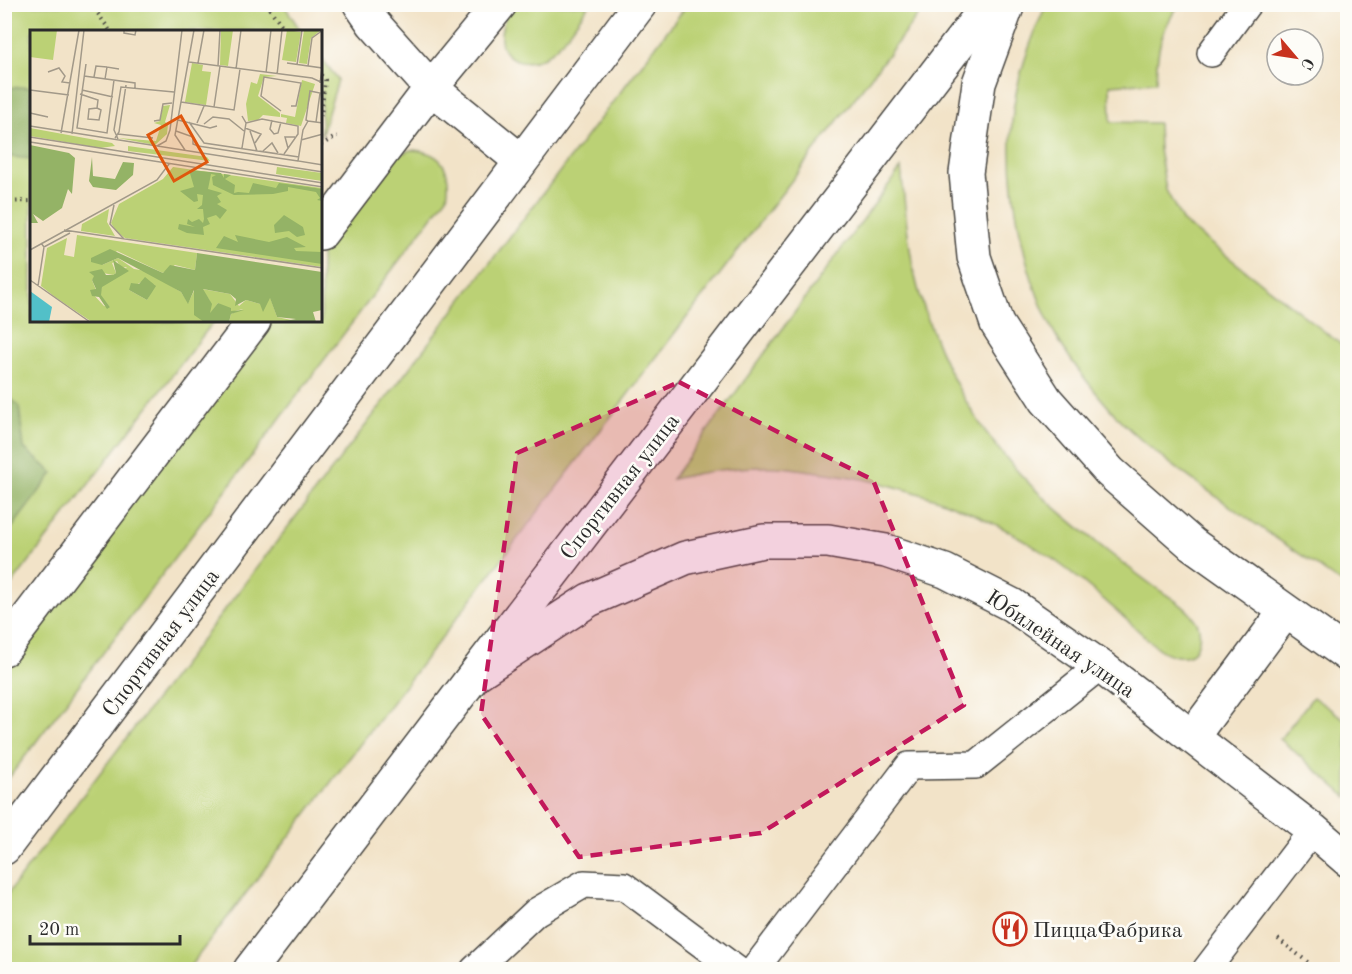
<svg xmlns="http://www.w3.org/2000/svg" width="1352" height="974" font-family="'Old Standard TT',serif">
	<rect width="100%" height="100%" fill="#fdfcf7"/>
	<filter id="ink" filterUnits="userSpaceOnUse"><feTurbulence type="fractalNoise" baseFrequency=".0167" numOctaves="2"/><feDisplacementMap in="SourceGraphic" scale="12" xChannelSelector="R" yChannelSelector="G"/><feConvolveMatrix kernelMatrix="1 2 1 2 8 2 1 2 1" color-interpolation-filters="sRGB"/></filter>
	<filter id="wash" filterUnits="userSpaceOnUse"><feTurbulence type="fractalNoise" baseFrequency=".008" numOctaves="4" result="noise"/><feDisplacementMap in="SourceGraphic" scale="24" xChannelSelector="R" yChannelSelector="G"/><feGaussianBlur stdDeviation="1.35" result="paint"/><feColorMatrix in="noise" values="0 0 0 0 0 0 0 0 0 0 0 0 0 0 0 0 0 1.4 0 .05"/><feComposite in="paint" operator="in"/></filter>
	<g filter="url(#wash)">
		<rect width="100%" height="100%" fill="#f2e3c8"/>
		<path fill="#bbd175" stroke="#737e50" stroke-width="1.5" d="M 5,5 L 284,5 L 301,31 L 32,32 L 32,321 L 214,321 L 5,593 Z
			M 510,5 L 589,5 C 576,22 563,45 544,57 C 528,66 503,62 501,40 C 500,28 506,16 510,5 Z
			M 687,5 L 926,5 L 188,969 L 5,969 L 5,897 Z
			M 1046,5 L 1179,5 C 1160,31 1157,50 1156,82 L 1110,85 L 1111,122 L 1158,123 L 1159,149 L 1166,190 L 1183,222 L 1347,349 L 1347,584 C 1336,582 1323,570 1313,563 C 1286,545 1258,526 1231,507 C 1193,480 1152,453 1120,420 C 1098,396 1076,369 1059,341 C 1025,284 1006,188 1012,122 C 1015,81 1030,42 1046,5 Z
			M 321,57 L 338,80 L 321,136 Z
			M 410,150 C 441,151 452,168 447,197 L 5,783 L 4,667 L 269,321 L 321,321 L 321,253 L 394,157 Z
			M 901,168 C 906,212 908,259 922,302 C 941,362 971,419 1013,466 C 1037,494 1067,518 1096,542 C 1114,557 1133,571 1152,585 C 1167,596 1188,606 1197,623 C 1200,628 1200,634 1199,640 C 1194,665 1166,657 1153,644 C 1118,612 1083,579 1044,553 C 975,506 895,481 812,471 C 801,470 789,467 777,467 C 742,466 706,471 672,479 Z
			M 1313,697 L 1347,721 L 1347,797 L 1280,739 Z"/>
		<path fill="#94b366" stroke="#606f48" stroke-width="1.5" d="M 27,87 L 31,88 L 31,159 L 5,156 L 5,88 Z
			M 5,393 L 19,406 L 24,448 L 53,473 L 5,537 Z"/>
	</g>
	<g filter="url(#ink)">
		<g fill="none" stroke-linecap="round" stroke-linejoin="round">
			<defs>
				<path id="service" d="M 1211,53 L 1247,4
					M 474,970 L 536,912 L 584,884 L 624,886 L 737,970
					M 754,970 L 909,766 L 976,765 L 1100,666
					M 1206,970 L 1313,830"/>
				<path id="minor" d="M 360,4 L 373,23 L 431,88 L 521,161
					M 321,233 L 431,88 L 500,4
					M 4,649 L 254,321"/>
				<path id="secondary" d="M 1008,4 L 979,83 L 966,173 L 974,257 L 997,324 L 1046,400 L 1110,472 L 1192,544 L 1348,655
					M 479,672 L 589,600 L 685,558 L 763,541 L 828,541 L 886,551 L 945,571 L 1012,605 L 1100,666 L 1313,830 L 1348,860
					M 1192,737 L 1285,612"/>
				<path id="primary" d="M 4,848 L 640,4
					M 250,970 L 473,677 L 989,4"/>
			</defs>
			<use href="#service" stroke="#494743" stroke-width="30"/>
			<use href="#minor" stroke="#494743" stroke-width="36"/>
			<use href="#secondary" stroke="#494743" stroke-width="36"/>
			<use href="#primary" stroke="#494743" stroke-width="36"/>
			<path stroke="#494743" stroke-width="4" stroke-dasharray="1.5 4.5" stroke-linecap="butt" d="M 91,4 L 111,32
				M 266,4 L 287,32
				M 321,75 L 325,80 L 321,116
				M 321,145 L 337,136
				M 4,202 L 32,201
				M 1278,939 L 1318,970"/>
			<use href="#service" stroke="#fff" stroke-width="27"/>
			<use href="#minor" stroke="#fff" stroke-width="33"/>
			<use href="#secondary" stroke="#fff" stroke-width="33"/>
			<use href="#primary" stroke="#fff" stroke-width="33"/>
		</g>
	</g>
	<path fill="#c2185b" fill-opacity="0.2" stroke="#c2185b" stroke-width="4.5" stroke-dasharray="12 8" stroke-linejoin="round" d="M 679,382 L 873,480 L 964,705 L 761,833 L 579,857 L 481,714 L 517,453 Z"/>
	<defs>
		<symbol id="restaurant-ring" viewBox="-11 -11 22 22"><circle r="9.5" fill="#fdfcf7" stroke="#c8321e" stroke-width="1.5"/><path d="M-5-6h1v4h1v-4h1v4h1v-4h1v5L-1.5 .5V6h-2V.5L-5-1ZM5-6V6H3V1.5H1.5Q1.5-4 5-6Z" fill="#c8321e"/></symbol>
	</defs>
	<g fill-rule="evenodd">
		<use href="#restaurant-ring" x="991" y="910" width="38" height="38"/>
	</g>
	<g text-anchor="middle" stroke-width="5" stroke-linejoin="round" paint-order="stroke">
		<g font-size="22" fill="#2b2b2b" stroke="#fdfcf7">
			<text transform="translate(619 486) rotate(-52)" y="8">Спортивная улица</text>
			<text transform="translate(160 642) rotate(-53)" y="8">Спортивная улица</text>
			<text transform="translate(1061 643) rotate(34)" y="8">Юбилейная улица</text>
		</g>
		<g font-size="22" fill="#2b2b2b" stroke="#fdfcf7" text-anchor="start">
			<text x="1033" y="937">ПиццаФабрика</text>
		</g>
	</g>
	<g transform="translate(30 30)">
		<rect width="292" height="292" fill="#f2e3c8"/>
		<path d="M 0,0 L 27,0 L 23,30 L 0,27 ZM 191,0 L 203,0 L 198,36 L 190,35 ZM 257,0 L 271,2 L 266,32 L 252,30 ZM 274,0 L 291,0 L 281,8 L 277,34 L 269,33 ZM 162,33 L 173,35 L 172,41 L 181,42 L 176,75 L 155,72 ZM 230,44 L 247,46 L 234,47 L 228,66 L 250,83 L 250,87 L 233,85 L 228,90 L 218,91 L 216,74 L 221,52 L 227,54 ZM 272,50 L 285,54 L 271,96 L 256,93 L 257,88 L 251,87 L 251,84 L 265,87 ZM 140,75 L 135,92 L 138,94 L 137,104 L 125,115 L 88,108 L 126,111 L 131,95 L 124,93 L 130,91 L 133,76 ZM 0,98 L 82,113 L 85,116 L 70,118 L 0,106 ZM 98,116 L 177,127 L 180,131 L 98,121 ZM 143,137 L 292,158 L 292,237 L 95,208 L 87,202 L 81,193 L 89,174 L 133,149 ZM 247,137 L 292,143 L 292,151 L 246,144 ZM 79,179 L 77,192 L 85,206 L 51,201 L 52,194 ZM 47,205 L 167,223 L 165,240 L 145,235 L 133,243 L 87,221 L 72,235 L 88,228 L 104,239 L 116,241 L 151,262 L 158,273 L 165,259 L 174,292 L 62,292 L 25,267 L 11,256 L 17,218 L 37,208 L 34,225 L 44,227 ZM 87,231 L 91,238 L 97,237 L 72,256 L 70,265 L 80,277 L 74,276 L 62,263 L 66,260 L 62,250 L 68,242 L 83,245 L 86,243 L 82,233 ZM 111,252 L 125,255 L 117,270 L 99,260 ZM 172,259 L 200,264 L 209,276 L 216,270 L 230,274 L 240,267 L 247,287 L 266,291 L 199,292 L 201,284 L 213,279 L 201,282 L 188,273 L 180,284 L 180,271 Z" fill="#bbd175" fill-rule="evenodd"/>
		<path d="M 0,115 L 39,123 L 45,128 L 42,164 L 38,159 L 32,178 L 13,191 L 3,184 L 8,193 L 0,193 ZM 62,127 L 63,146 L 85,149 L 93,132 L 104,133 L 103,145 L 86,160 L 63,157 L 59,151 ZM 159,140 L 191,143 L 194,148 L 194,144 L 201,145 L 195,149 L 205,155 L 204,163 L 208,162 L 219,163 L 223,153 L 246,158 L 249,153 L 264,155 L 292,159 L 292,171 L 287,170 L 290,168 L 286,162 L 258,157 L 258,161 L 243,164 L 204,165 L 183,155 L 182,147 L 186,145 L 181,144 L 178,159 L 192,163 L 187,166 L 191,172 L 187,174 L 197,180 L 190,189 L 186,185 L 177,188 L 180,194 L 173,197 L 174,205 L 157,203 L 148,199 L 149,194 L 165,197 L 157,194 L 158,189 L 162,192 L 169,189 L 173,193 L 174,189 L 173,179 L 167,179 L 172,175 L 173,165 L 167,164 L 168,171 L 164,172 L 150,161 L 164,157 ZM 254,185 L 273,197 L 275,205 L 267,207 L 259,201 L 245,203 L 244,195 ZM 205,205 L 239,212 L 257,207 L 276,217 L 264,218 L 266,221 L 292,222 L 292,234 L 186,218 L 194,206 L 208,212 ZM 80,219 L 133,243 L 140,235 L 165,240 L 167,223 L 292,242 L 292,280 L 283,282 L 286,292 L 248,292 L 266,289 L 247,287 L 240,268 L 233,282 L 230,274 L 216,270 L 205,276 L 206,269 L 200,264 L 173,259 L 182,274 L 180,283 L 188,273 L 201,278 L 201,281 L 214,280 L 201,284 L 199,292 L 174,292 L 164,285 L 164,260 L 158,274 L 151,262 L 88,228 L 72,235 L 61,232 L 61,228 ZM 83,230 L 99,241 L 72,257 L 71,265 L 80,277 L 77,279 L 69,267 L 62,266 L 60,260 L 66,259 L 62,250 L 64,246 L 59,242 L 72,239 L 76,245 L 83,245 L 86,243 ZM 115,247 L 126,256 L 117,270 L 99,260 L 101,253 L 109,254 Z" fill="#94b366"/>
		<path d="M 0,261 L 22,277 L 19,292 L 0,292 Z" fill="#52c0c8"/>
		<path fill="none" stroke="#a29989" stroke-width="1.5" d="M 94,0 L 94,3 L 105,5 L 106,0M 159,32 L 282,48 L 293,53M 168,33 L 174,0M 257,33 L 292,38 L 290,53M 56,34 L 47,98 L 77,103 L 84,50M 267,35 L 272,0M 188,36 L 190,0M 278,36 L 282,8 L 293,0M 206,39 L 211,0M 18,42 L 29,38 L 35,46 L 32,52 L 40,53M 236,43 L 241,0M 247,45 L 252,0M 54,46 L 105,53 L 105,58M 64,47 L 66,36 L 77,37M 75,49 L 77,37 L 89,39M 0,60 L 39,65M 52,60 L 83,67M 50,64 L 68,70 L 67,78 L 59,79 L 58,89 L 69,90 L 71,80 L 67,78M 151,72 L 204,80 L 210,39M 184,77 L 190,36M 251,81 L 231,66 L 234,47 L 271,53 L 266,76 L 261,76M 0,83 L 18,87M 148,90 L 180,98 L 187,96M 242,90 L 240,99 L 244,104 L 248,103 L 251,92M 124,91 L 130,90 L 133,74 L 142,73M 278,91 L 273,100 L 268,131 L 293,135M 159,92 L 174,113 L 269,127M 286,92 L 290,63 L 280,61 L 276,90 L 278,91 L 293,93M 167,93 L 174,76M 216,93 L 232,89 L 268,96 L 268,104 L 254,124M 174,94 L 183,87 L 199,89 L 214,101M 0,96 L 293,142M 215,98 L 231,104 L 225,113M 146,101 L 163,107 L 163,114 L 168,116 L 268,131M 220,101 L 227,121M 31,103 L 49,0M 42,104 L 54,0M 88,104 L 123,108M 0,107 L 293,153M 85,108 L 89,102 L 96,55M 88,109 L 84,100 L 91,57 L 144,62M 271,110 L 293,104M 0,112 L 293,157M 127,116 L 136,111 L 140,100 L 152,0M 212,118 L 216,93 L 212,86M 258,118 L 255,107 L 265,107M 155,120 L 145,105 L 164,0M 233,121 L 242,113 L 248,123M 84,175 L 80,194 L 94,209M 34,200 L 293,238M 11,213 L 14,217 L 40,203M 0,220 L 127,150 L 139,134M 0,250 L 60,292M 8,256 L 14,217"/>
		<path fill="#df570e" fill-opacity="0.15" stroke="#df570e" stroke-width="3" d="M 151,86 L 177,132 L 144,151 L 118,105 Z"/>
		<rect width="292" height="292" fill="none" stroke="#2b2b2b" stroke-width="3"/>
	</g>
	<rect width="1352" height="974" fill="none" stroke="#fdfcf7" stroke-width="24"/>
	<g transform="translate(1295 57) rotate(119)"><circle r="28" fill="#fdfcf7" stroke="#a9a8a5" stroke-width="1.5"/>
	<path d="M0-4.5L10 22L0 15L-10 22Z" fill="#c8321e"/>
	<text y="-9" font-size="16" font-weight="bold" text-anchor="middle" fill="#2b2b2b">С</text>
	</g>
	<path d="M30 935v9h150v-9" fill="none" stroke="#2b2b2b" stroke-width="3"/>
	<text x="39" y="935" font-size="18" fill="#2b2b2b" stroke="#fdfcf7" stroke-width="4.5" paint-order="stroke">20 m</text>
</svg>
